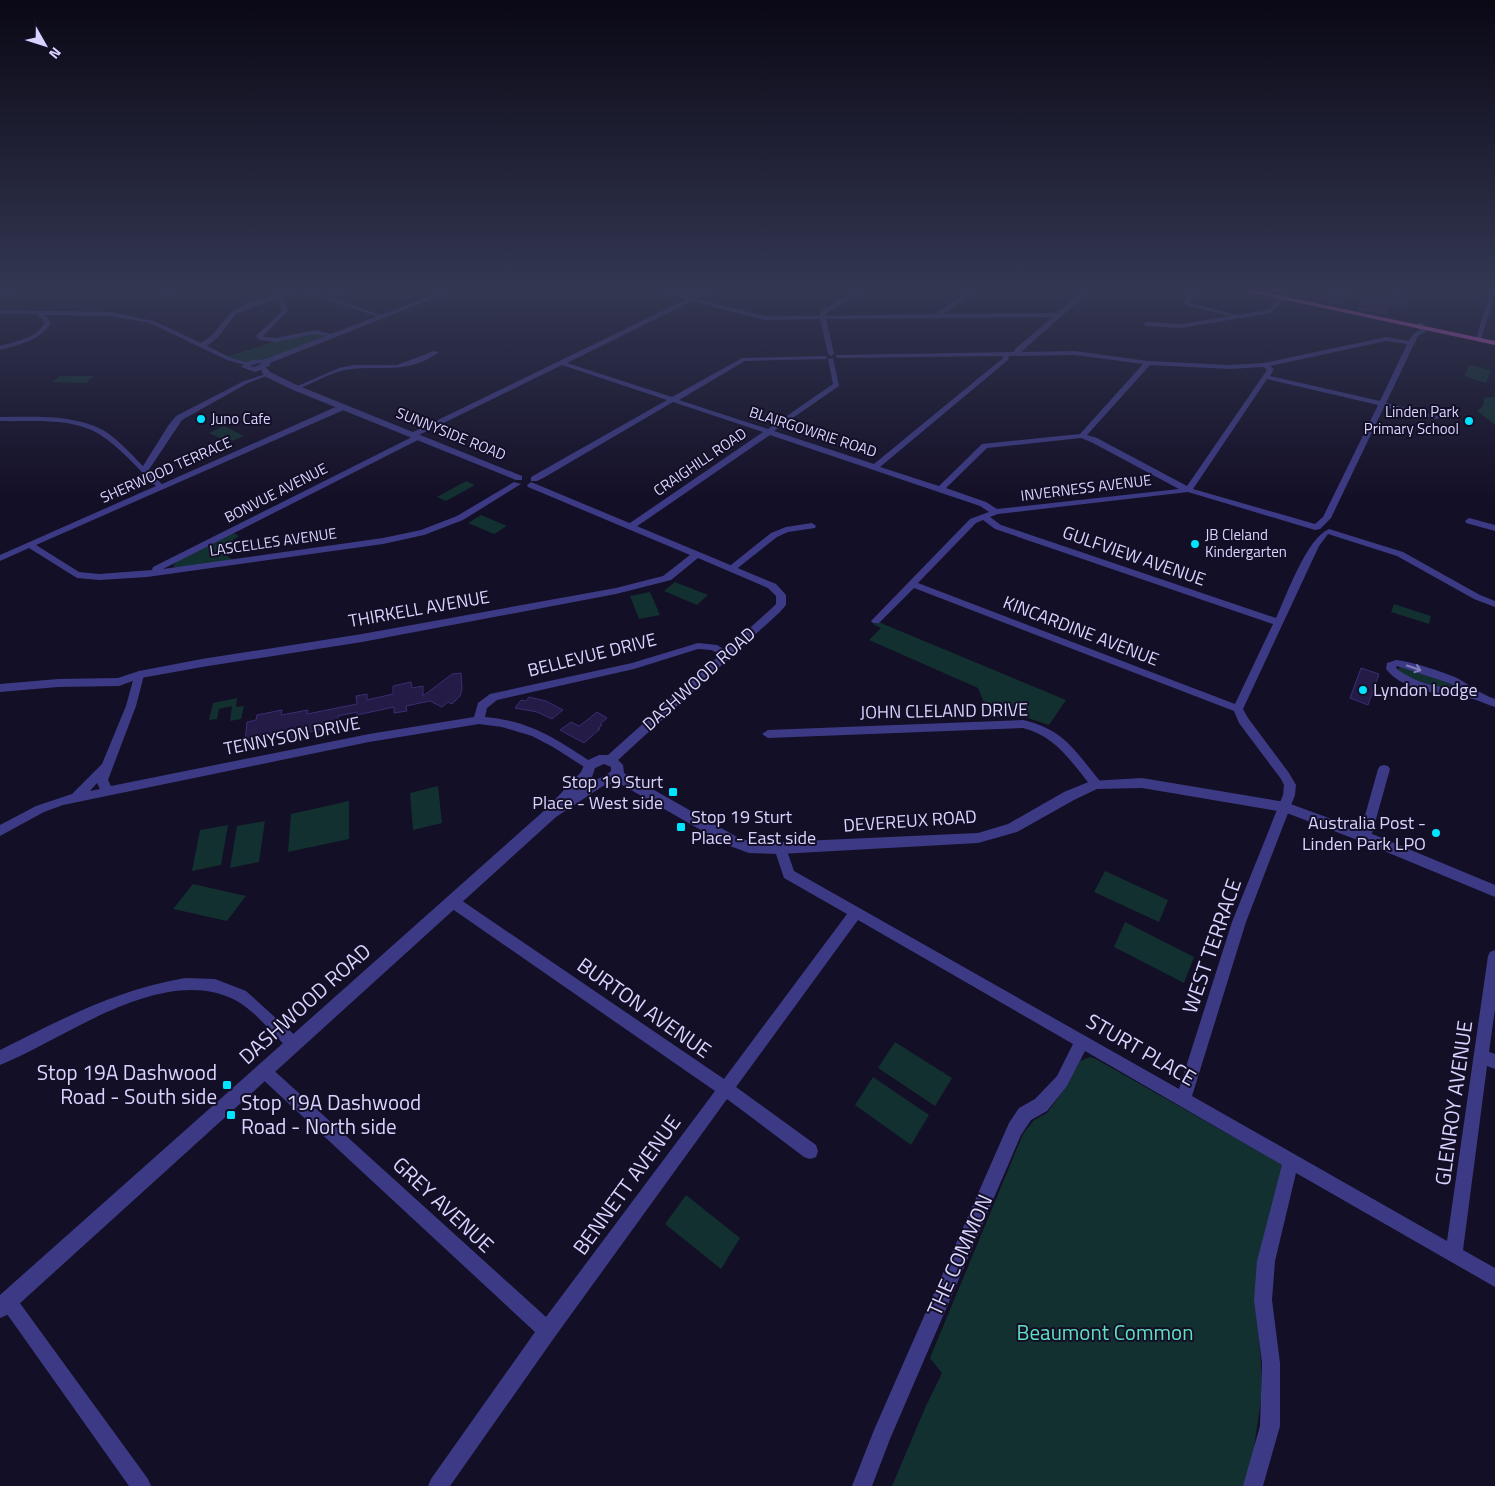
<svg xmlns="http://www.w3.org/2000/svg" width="1495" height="1486" font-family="'Titillium Web',sans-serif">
	<rect width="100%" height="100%" fill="#130f26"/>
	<path fill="#12302f" d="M 315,332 L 334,336 L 265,362 L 248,364 L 225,357 L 262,346 L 276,340 Z
		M 1469,365 L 1491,370 L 1486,383 L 1467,377 L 1465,375 Z
		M 60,376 L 94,376 L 86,383 L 52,382 Z
		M 1495,397 L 1495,425 L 1477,411 L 1483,406 L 1484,398 Z
		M 224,426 L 244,436 L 229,442 L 209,433 Z
		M 466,481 L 475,485 L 446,501 L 437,497 Z
		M 481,515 L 507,526 L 494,534 L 468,523 Z
		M 234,533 L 239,536 L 233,540 L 227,556 L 233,560 L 177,568 L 173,566 L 176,562 Z
		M 675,582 L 708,595 L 697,605 L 664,591 Z
		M 650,592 L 660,615 L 639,619 L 630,596 Z
		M 1394,604 L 1431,616 L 1429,624 L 1391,612 Z
		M 876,621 L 1066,700 L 1049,725 L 1025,717 L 990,717 L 978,688 L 869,640 L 881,628 L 873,624 Z
		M 1401,667 L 1447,681 L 1458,691 L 1445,690 L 1402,675 L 1397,669 Z
		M 237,698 L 236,707 L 244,706 L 241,719 L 230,721 L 232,706 L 219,709 L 217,719 L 209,720 L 213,703 Z
		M 438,786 L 442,823 L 413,830 L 410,793 Z
		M 349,801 L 349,839 L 288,852 L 291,814 Z
		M 265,821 L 259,862 L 230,868 L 237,826 Z
		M 228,825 L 221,865 L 192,871 L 200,830 Z
		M 1105,871 L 1168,900 L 1159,922 L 1094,892 Z
		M 193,884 L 246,896 L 227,921 L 173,909 Z
		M 1125,922 L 1194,957 L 1184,983 L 1114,947 Z
		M 895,1042 L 952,1078 L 935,1106 L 878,1068 Z
		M 1090,1057 L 1096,1059 L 1286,1167 L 1255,1292 L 1261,1364 L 1261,1399 L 1253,1455 L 1244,1486 L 892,1486 L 925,1408 L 942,1373 L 930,1358 L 1023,1134 L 1034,1120 L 1047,1113 L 1068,1084 L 1080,1061 Z
		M 873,1077 L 929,1115 L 911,1145 L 855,1105 Z
		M 686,1195 L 740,1238 L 721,1269 L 665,1224 Z"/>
	<path fill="#241b47" stroke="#3b2d73" d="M 1332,291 L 1348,291 L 1339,304 L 1324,301 Z
		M 1392,295 L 1409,298 L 1405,306 L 1391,303 L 1385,314 L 1358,309 L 1366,296 L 1388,301 Z
		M 1361,668 L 1379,674 L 1368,705 L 1350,698 Z
		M 461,673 L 462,689 L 460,696 L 452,704 L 448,702 L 442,707 L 430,701 L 406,706 L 407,711 L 394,713 L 394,707 L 357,715 L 357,712 L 338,716 L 338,726 L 295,735 L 295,737 L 284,739 L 281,738 L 282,735 L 263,739 L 262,742 L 250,744 L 251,740 L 245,741 L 247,722 L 256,720 L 257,715 L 282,710 L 281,715 L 308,710 L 307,714 L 357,704 L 356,696 L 367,694 L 367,700 L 393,694 L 393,686 L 411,682 L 412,688 L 423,686 L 423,696 L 452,674 Z
		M 529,697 L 546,701 L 563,710 L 552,719 L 537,712 L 515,708 L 521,700 L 526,701 Z
		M 597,712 L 607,718 L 600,724 L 602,725 L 598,729 L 600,729 L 584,743 L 560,730 L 571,722 L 579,726 L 582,724 Z"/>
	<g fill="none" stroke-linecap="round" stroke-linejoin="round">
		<path fill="#3d3a85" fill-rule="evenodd" d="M 5,291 L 19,291 L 0,296 L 0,292 Z
			M 173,291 L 168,294 L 165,292 L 166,291 Z
			M 289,291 L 299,291 L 283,297 L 288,311 L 263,336 L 264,337 L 276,338 L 315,330 L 336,335 L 336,337 L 315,334 L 276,342 L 260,340 L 256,336 L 257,335 L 282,311 L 278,298 L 236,314 L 218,337 L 207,346 L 231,358 L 250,363 L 251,364 L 248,366 L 227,360 L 150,323 L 110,316 L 44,315 L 49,319 L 50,324 C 40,341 17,345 0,350 L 0,346 C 14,342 36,338 44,324 L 43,320 L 36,314 L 0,314 L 0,310 L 110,312 L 154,321 L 201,343 C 215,336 220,323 231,313 C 243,301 273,296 289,291 Z
			M 302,291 C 311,291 320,297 328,296 C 335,295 341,291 349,291 L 332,298 L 386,317 L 381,318 Z
			M 659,291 L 670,291 L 691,297 L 703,291 L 711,291 L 697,299 L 764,316 L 820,316 L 820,312 L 854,291 L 861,291 L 825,314 L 826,316 L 936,314 L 969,291 L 976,291 L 944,314 L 1057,313 L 1083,291 L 1090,291 L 1021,352 L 1075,351 L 1148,361 L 1230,365 L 1264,363 L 1386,337 L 1409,341 L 1413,334 L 1420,330 L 1418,323 L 1422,323 L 1427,328 L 1425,332 L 1418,336 L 1386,403 L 1441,417 L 1437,419 L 1384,407 L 1331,518 L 1320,529 L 1315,530 L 1188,492 L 998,514 L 990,517 L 1001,525 L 1276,618 C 1287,594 1307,538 1329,529 L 1403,552 L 1480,595 L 1495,601 L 1495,607 L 1474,599 L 1397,556 L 1328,534 L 1319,546 L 1243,709 L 1248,718 L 1289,773 L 1296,785 L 1295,795 L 1246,922 L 1192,1096 L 1447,1241 L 1488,956 L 1490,952 L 1495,950 L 1495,1009 L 1489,1052 L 1495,1054 L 1495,1069 L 1487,1066 L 1463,1250 L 1495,1268 L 1495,1287 L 1296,1173 L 1275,1261 L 1272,1300 L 1280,1363 L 1280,1426 L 1263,1486 L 1243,1486 L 1260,1426 L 1262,1363 L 1254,1300 L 1257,1261 L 1282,1165 L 1085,1051 L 1067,1086 L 1047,1111 L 1031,1120 L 1021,1135 L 890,1439 L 872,1486 L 852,1486 L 874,1430 L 1009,1123 L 1019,1108 L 1035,1099 L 1057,1076 L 1073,1044 L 858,920 L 736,1087 L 816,1145 L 818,1151 L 816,1157 L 810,1159 L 804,1157 L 727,1099 L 554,1338 L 450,1486 L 428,1486 L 431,1479 L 535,1332 L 259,1076 L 256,1071 L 259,1066 L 264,1064 L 269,1066 L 546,1317 L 715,1091 L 448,906 L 446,902 L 448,898 L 453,896 L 458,898 L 724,1079 L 847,914 L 784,878 L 774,848 L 776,844 L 780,843 L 784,844 L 786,848 L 794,871 L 1179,1089 L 1232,922 L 1283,795 L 1284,785 L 1281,779 L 1239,723 L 1234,711 L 914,588 L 879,623 L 873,623 L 871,621 L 873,619 L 970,519 L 989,512 L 980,506 L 770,435 L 633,529 L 627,529 L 627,525 L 763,432 L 673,402 L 545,477 L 537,481 L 531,481 L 531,477 L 667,400 L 562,365 L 419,435 L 420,439 L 163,569 L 383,538 L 421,530 L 457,516 L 514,482 L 521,484 L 463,520 L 424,535 L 383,544 L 147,577 L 99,580 L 77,578 L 29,548 L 0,561 L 0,555 L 156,486 C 138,469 120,447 99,434 C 70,417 32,422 0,421 L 0,417 C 34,417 72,414 103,430 C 118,439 131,454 143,466 L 168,426 L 176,416 L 244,381 L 269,373 L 269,375 L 248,383 L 182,420 L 148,471 L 162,484 L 340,405 L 346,405 L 346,409 L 36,545 L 79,572 L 99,574 L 152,570 L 153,567 L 412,437 L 411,433 L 687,299 ZM 692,301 L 764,320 L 820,319 L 828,354 L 831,356 L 834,354 L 826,319 L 1053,317 L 1016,348 L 1014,352 L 836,355 L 835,356 L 838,358 L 1002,356 L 1003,358 L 874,464 L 774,431 L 839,386 L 833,358 L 828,359 L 833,384 L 768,429 L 679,400 L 745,361 L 825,359 L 827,358 L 827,356 L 742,358 L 672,397 L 567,363 ZM 1386,341 L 1407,344 L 1380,401 L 1270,376 L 1274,369 L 1270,366 ZM 1075,355 L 1143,364 L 1080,434 L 982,444 L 939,486 L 880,467 L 1008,360 L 1009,356 ZM 1150,365 L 1230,369 L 1263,367 L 1267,370 L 1187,486 L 1097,438 L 1087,435 ZM 1267,379 L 1378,405 L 1323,517 L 1315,524 L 1193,489 ZM 1081,438 L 1091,442 L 1179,489 L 997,509 L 986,502 L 946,488 L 987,448 ZM 983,520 L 995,529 L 1273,624 L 1235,704 L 918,583 L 976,523 Z
			M 1193,291 L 1200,291 L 1190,300 L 1190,303 L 1236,315 L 1269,310 L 1281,295 L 1286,296 L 1271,313 L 1181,328 L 1146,326 L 1143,324 L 1146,322 L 1181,324 L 1230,316 L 1185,305 L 1184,300 Z
			M 1492,292 L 1495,294 L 1481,339 L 1476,340 L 1489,294 Z
			M 434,351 L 439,352 C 407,376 379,364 345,370 C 330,373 313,383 298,389 L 293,388 L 339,368 L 354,365 L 397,365 Z
			M 1469,518 L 1495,525 L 1495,531 L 1466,523 L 1465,521 Z
			M 812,523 L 816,526 L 815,528 L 788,532 L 777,537 L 734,571 L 731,572 L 726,569 L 771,533 L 786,527 Z
			M 698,643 L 717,645 L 732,654 L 727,657 L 711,650 L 698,649 L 634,669 L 497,700 L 487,708 L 485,717 C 531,721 556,739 593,763 L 595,766 L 593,769 L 589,770 L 553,747 L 532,736 L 502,727 L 479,724 L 369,742 L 63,805 L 44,812 L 0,836 L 0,825 L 36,806 L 72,794 L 102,764 L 126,706 L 135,673 L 143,673 L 144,675 L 136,706 L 108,780 L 111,786 L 369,734 L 474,717 L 478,703 L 490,694 L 632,663 ZM 97,783 L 100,789 L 90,791 Z
			M 1396,660 C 1414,662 1440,671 1457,678 C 1470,685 1480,694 1495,699 L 1495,707 C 1488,705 1480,701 1473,699 C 1447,695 1403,692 1386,669 L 1387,663 ZM 1397,666 L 1449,683 L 1460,690 C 1438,687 1414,683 1396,668 Z
			M 1023,720 C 1065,730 1074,750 1100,781 L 1102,784 L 1100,787 L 1092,787 C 1071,762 1056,736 1023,728 L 768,738 L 762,734 L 768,730 Z
			M 1384,765 L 1388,766 L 1390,769 L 1371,837 L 1369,840 L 1365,842 L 1361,840 L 1359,837 L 1378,769 L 1380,766 Z
			M 185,978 L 215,979 L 246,991 L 299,1039 L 301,1044 L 299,1049 L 294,1051 L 289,1049 C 272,1034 256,1011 235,1000 C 162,963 65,1039 0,1065 L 0,1050 C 62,1019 116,990 185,978 Z
			M 8,1292 L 14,1295 L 148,1479 L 151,1486 L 129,1486 L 2,1307 L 0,1298 L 2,1295 Z"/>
		<path fill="#3d3a85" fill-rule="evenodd" d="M 443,291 L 452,291 L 270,363 L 270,366 L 266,367 L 270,372 L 299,386 L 522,476 L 522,480 L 516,480 L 293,390 L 264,376 L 261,370 L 255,372 L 241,367 C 246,361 256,358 263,360 ZM 259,363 L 261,364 L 254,367 L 250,366 Z
			M 531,482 L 776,584 L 786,595 L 786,605 L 780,612 L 618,760 L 623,765 L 624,773 L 737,837 L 749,841 L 780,842 L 978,833 L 1008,824 L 1064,792 L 1091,781 L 1142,778 L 1285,802 L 1370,833 L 1495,885 L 1495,897 L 1360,841 L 1284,812 L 1142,788 L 1097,789 L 1074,800 L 1017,832 L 978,843 L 780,854 L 749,853 L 727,845 L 617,782 L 603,786 L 556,817 L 7,1315 L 0,1318 L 0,1295 L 546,809 L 581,772 L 586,761 L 599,755 L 608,755 L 772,608 L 776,604 L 776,596 L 768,588 L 698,558 L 671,580 L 616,594 L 362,642 L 202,667 L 141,678 L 119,686 L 58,687 L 0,692 L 0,684 L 58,679 L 118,678 L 139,671 L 202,659 L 362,634 L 616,588 L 663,576 L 690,555 L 528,487 L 527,485 ZM 604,764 L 611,767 L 611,771 C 606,777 592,780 584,786 L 592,777 L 595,768 Z"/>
		<path fill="#e055d1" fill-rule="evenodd" d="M 1244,291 L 1258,291 L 1495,341 L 1495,345 Z"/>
	</g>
	<defs><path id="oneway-shaft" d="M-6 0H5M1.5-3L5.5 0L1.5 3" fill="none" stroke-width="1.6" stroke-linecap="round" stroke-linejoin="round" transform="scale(1.25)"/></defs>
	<use stroke="#837fbc" href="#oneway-shaft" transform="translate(1414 668) rotate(19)"/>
	<linearGradient id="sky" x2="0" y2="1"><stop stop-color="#0a0815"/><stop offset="0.58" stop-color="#333752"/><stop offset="1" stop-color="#333752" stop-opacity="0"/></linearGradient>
	<rect width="1495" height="499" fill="url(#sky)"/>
	<g fill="#00e5ff" stroke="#130f26" stroke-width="2">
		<circle cx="201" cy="419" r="5"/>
		<circle cx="1469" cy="421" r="5"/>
		<circle cx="1195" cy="544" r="5"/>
		<circle cx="1363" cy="690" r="5"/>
		<rect x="668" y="787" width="10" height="10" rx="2.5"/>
		<rect x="676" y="822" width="10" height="10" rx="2.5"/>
		<circle cx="1436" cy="833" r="5"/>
		<rect x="222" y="1080" width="10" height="10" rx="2.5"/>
		<rect x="226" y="1110" width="10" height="10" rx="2.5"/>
	</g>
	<g text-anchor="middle" stroke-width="4" stroke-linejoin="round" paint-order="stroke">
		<g font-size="15" fill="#d9d4ff" stroke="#130f26" text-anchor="start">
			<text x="1459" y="417" text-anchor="end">Linden Park<tspan x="1459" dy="17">Primary School</tspan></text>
			<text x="211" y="424">Juno Cafe</text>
			<text x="1205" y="540">JB Cleland<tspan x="1205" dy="17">Kindergarten</tspan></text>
		</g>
		<g font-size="15" fill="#d9d4ff" stroke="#130f26">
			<text transform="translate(813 432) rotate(18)" y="5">BLAIRGOWRIE ROAD</text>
			<text transform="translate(451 434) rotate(22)" y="5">SUNNYSIDE ROAD</text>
			<text transform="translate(700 462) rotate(-34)" y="5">CRAIGHILL ROAD</text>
			<text transform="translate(166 470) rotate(-24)" y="5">SHERWOOD TERRACE</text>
			<text transform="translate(1086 488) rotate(-7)" y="5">INVERNESS AVENUE</text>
			<text transform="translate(276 493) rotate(-27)" y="5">BONVUE AVENUE</text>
			<text transform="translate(273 542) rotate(-8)" y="5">LASCELLES AVENUE</text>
		</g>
		<g font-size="18" fill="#d9d4ff" stroke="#130f26">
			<text transform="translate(1134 556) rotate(19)" y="6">GULFVIEW AVENUE</text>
			<text transform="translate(419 609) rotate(-10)" y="6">THIRKELL AVENUE</text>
			<text transform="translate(1081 631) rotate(21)" y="6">KINCARDINE AVENUE</text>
			<text transform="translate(592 655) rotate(-14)" y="6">BELLEVUE DRIVE</text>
			<text transform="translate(699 679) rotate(-42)" y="6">DASHWOOD ROAD</text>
			<text transform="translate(944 711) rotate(-1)" y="6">JOHN CLELAND DRIVE</text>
			<text transform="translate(292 736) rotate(-11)" y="6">TENNYSON DRIVE</text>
			<text transform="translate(910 821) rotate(-4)" y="6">DEVEREUX ROAD</text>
		</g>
		<g font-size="18" fill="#d9d4ff" stroke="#130f26" text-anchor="start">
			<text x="1373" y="696">Lyndon Lodge</text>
			<text x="663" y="788" text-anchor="end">Stop 19 Sturt<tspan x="663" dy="21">Place - West side</tspan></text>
			<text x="691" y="823">Stop 19 Sturt<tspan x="691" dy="21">Place - East side</tspan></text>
			<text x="1426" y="829" text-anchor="end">Australia Post -<tspan x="1426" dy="21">Linden Park LPO</tspan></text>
		</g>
		<g font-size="21" fill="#d9d4ff" stroke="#130f26">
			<text transform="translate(1212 946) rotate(-71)" y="7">WEST TERRACE</text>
			<text transform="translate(305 1004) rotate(-42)" y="7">DASHWOOD ROAD</text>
			<text transform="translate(644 1008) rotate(35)" y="7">BURTON AVENUE</text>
			<text transform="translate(1141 1050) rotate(30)" y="7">STURT PLACE</text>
			<text transform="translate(1454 1103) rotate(-82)" y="7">GLENROY AVENUE</text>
			<text transform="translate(627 1185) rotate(-54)" y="7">BENNETT AVENUE</text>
			<text transform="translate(443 1205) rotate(43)" y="7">GREY AVENUE</text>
			<text transform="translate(960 1255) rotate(-66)" y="7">THE COMMON</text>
		</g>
		<g font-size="21" fill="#d9d4ff" stroke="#130f26" text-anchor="end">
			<text x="217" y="1080">Stop 19A Dashwood<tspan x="217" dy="24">Road - South side</tspan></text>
			<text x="241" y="1110" text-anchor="start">Stop 19A Dashwood<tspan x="241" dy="24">Road - North side</tspan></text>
		</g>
		<g font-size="21" fill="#5fe0c0" stroke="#130f26">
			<text x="1105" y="1340">Beaumont Common</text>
		</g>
	</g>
	<g transform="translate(45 45) rotate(129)" stroke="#130f26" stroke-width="4" paint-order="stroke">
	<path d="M0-4L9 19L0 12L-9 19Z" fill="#d9d4ff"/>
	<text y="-8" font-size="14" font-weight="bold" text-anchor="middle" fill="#d9d4ff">N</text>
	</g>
</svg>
